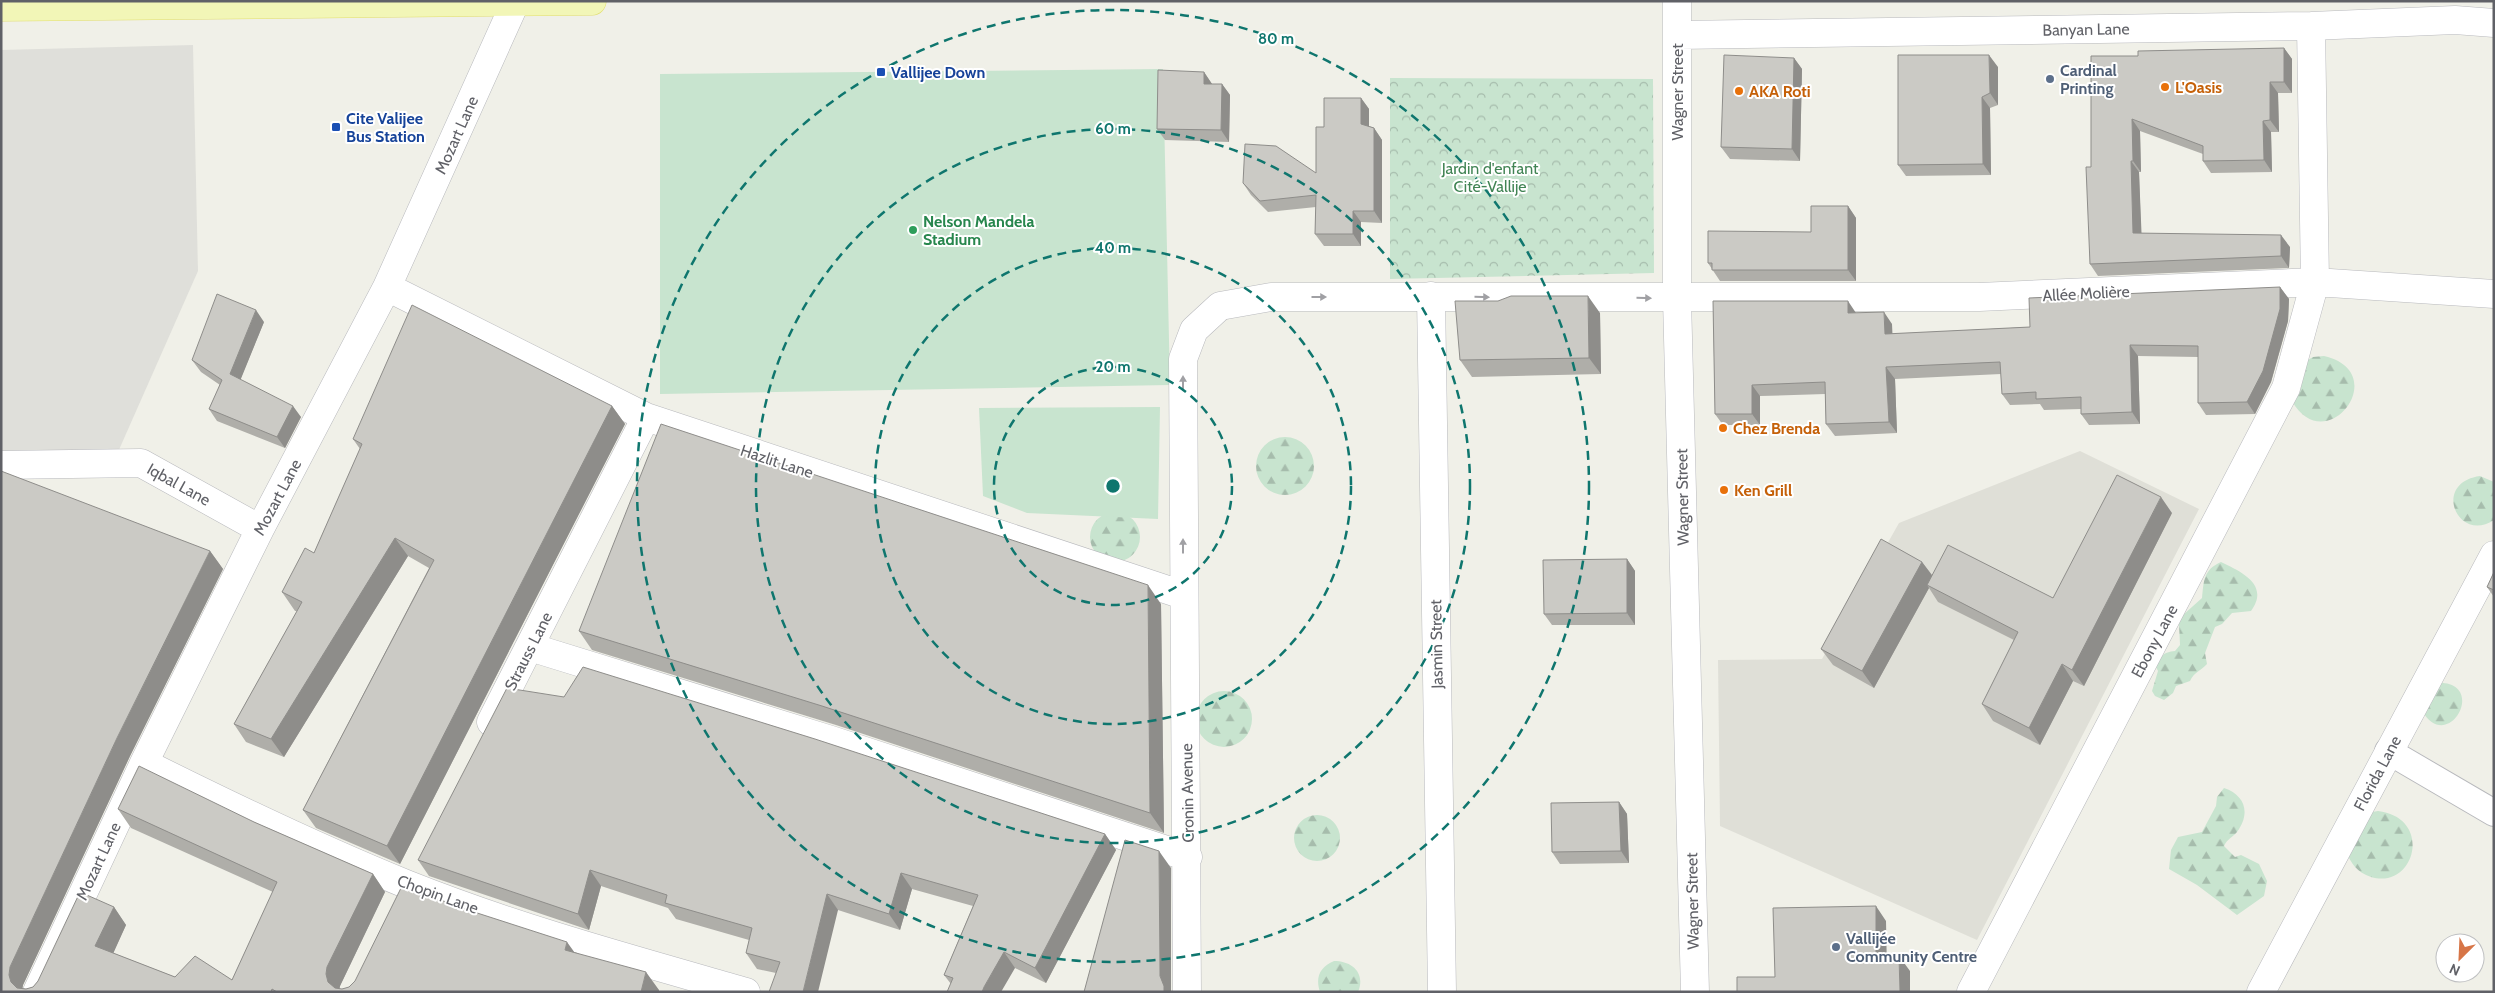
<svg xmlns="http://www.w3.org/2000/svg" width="2495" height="993" font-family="Cabin,sans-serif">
	<defs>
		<pattern id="forest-firs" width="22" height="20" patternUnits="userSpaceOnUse" patternTransform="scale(1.25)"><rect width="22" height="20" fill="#c8e4cf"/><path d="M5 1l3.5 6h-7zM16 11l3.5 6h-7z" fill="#a6bcac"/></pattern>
		<pattern id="park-crowns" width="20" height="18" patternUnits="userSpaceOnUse" patternTransform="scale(1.25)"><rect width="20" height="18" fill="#c8e4cf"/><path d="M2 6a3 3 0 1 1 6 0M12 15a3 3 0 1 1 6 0" fill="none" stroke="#a6bcac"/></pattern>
	</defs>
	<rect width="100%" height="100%" fill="#f0f0e8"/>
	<path fill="#dfdfda" d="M 193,45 L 198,271 L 118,452 L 1,454 L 1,50 Z"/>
	<path fill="#dfdfd7" d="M 2080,451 L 2199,509 L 1977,940 L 1720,826 L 1718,660 L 1822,659 L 1899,523 Z"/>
	<path fill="url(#forest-firs)" d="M 2324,356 C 2394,372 2326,461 2292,401 L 2304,362 L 2313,357 Z
		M1256 466a29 29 0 1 1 58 0a29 29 0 1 1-58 0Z
		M 2480,476 L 2494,482 L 2494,520 C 2458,544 2431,483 2480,476 Z
		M1090 537a25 25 0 1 1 50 0a25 25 0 1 1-50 0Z
		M 2221,562 C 2242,572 2270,585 2251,611 L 2232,613 L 2222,624 L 2215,627 L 2205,653 L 2207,664 C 2201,671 2194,672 2190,681 L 2176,686 L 2173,693 L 2164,700 L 2155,696 L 2152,691 L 2158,671 L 2156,667 C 2161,656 2163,652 2175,651 L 2180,645 L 2179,624 L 2183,615 L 2202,598 C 2204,581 2203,570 2221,562 Z
		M 2435,683 C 2490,679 2449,756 2422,711 Z
		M1196 719a28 28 0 1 1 56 0a28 28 0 1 1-56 0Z
		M 2224,788 C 2245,795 2251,813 2237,832 C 2232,838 2228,838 2224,846 L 2235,857 L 2241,855 L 2259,864 L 2267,881 L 2264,896 L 2237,915 L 2197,885 L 2169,869 L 2171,850 L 2178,837 L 2202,832 L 2216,806 L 2217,797 Z
		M 2378,811 C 2434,818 2415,890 2371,877 C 2357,872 2351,864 2346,851 L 2367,813 Z
		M1294 838a23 23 0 1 1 46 0a23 23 0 1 1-46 0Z
		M 1334,961 C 1352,961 1366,973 1358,992 L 1320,992 C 1315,977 1320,967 1334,961 Z"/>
	<path fill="url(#park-crowns)" d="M 1390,78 L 1653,79 L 1654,273 L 1390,279 Z"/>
	<path fill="#c8e4cf" d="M 1163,69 L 1170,385 L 660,394 L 660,74 Z
		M 1160,407 L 1158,519 L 1027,513 L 983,496 L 979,408 Z"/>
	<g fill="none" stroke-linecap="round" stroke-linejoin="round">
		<defs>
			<path id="pedestrian" d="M 2388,751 L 2494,813"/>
			<path id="minor" d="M 1677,1 L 1677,299 L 1695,992
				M 1677,35 L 2311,26 L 2455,20 L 2494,23
				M 387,287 L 646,417 L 1183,595
				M 1431,296 L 1442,992
				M 1,465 L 141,463 L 260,529
				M 530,647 L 831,740 L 1188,857
				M 491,722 L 646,417
				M 144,763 C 230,806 317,848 406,884 C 516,928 631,959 746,992
				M 37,992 L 144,763 L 260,529 L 387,287 L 515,3
				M 1187,992 L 1183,359 L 1194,330 L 1220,306 L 1271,297 L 1979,297 L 2315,282 L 2494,294
				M 1971,992 L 2286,388 L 2315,282 L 2311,26
				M 2261,992 L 2494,555"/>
			<path id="primary" d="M 1,7 L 592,1"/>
		</defs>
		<use href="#pedestrian" stroke="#b8b9bd" stroke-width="28"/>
		<use href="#minor" stroke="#b8b9bd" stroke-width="29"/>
		<use href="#primary" stroke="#e2de6f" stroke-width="29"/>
		<use href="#pedestrian" stroke="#fff" stroke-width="26"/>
		<use href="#minor" stroke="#fff" stroke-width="28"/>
		<use href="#primary" stroke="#f2f6b7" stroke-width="28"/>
	</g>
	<path fill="#afaea9" d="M 2284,48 L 2292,59 L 2292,93 L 2278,93 L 2279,132 L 2271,132 L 2272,172 L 2211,173 L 2203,161 L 2203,154 L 2140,131 L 2141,172 L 2139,172 L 2141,233 L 2290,247 L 2289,268 L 2098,276 L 2090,264 L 2091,167 L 2138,56 Z
		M 1794,58 L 1802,69 L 1800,161 L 1730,159 L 1721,147 Z
		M 1998,67 L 1998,105 L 1990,108 L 1991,175 L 1906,176 L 1898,165 Z
		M 1204,72 L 1212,84 L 1222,84 L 1230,95 L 1229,142 L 1165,140 L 1157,129 Z
		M 1361,98 L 1369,109 L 1369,126 L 1374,128 L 1382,140 L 1382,223 L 1361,222 L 1361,246 L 1324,246 L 1315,234 L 1316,207 L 1268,212 L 1251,195 L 1243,183 L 1316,173 L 1324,127 Z
		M 1848,206 L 1856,218 L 1856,281 L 1720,281 L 1708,263 L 1811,232 Z
		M 2280,287 L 2289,299 L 2288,321 L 2271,382 L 2255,414 L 2206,415 L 2198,403 L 2198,357 L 2138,356 L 2140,424 L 2089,425 L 2081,414 L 2081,409 L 2044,410 L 2040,404 L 2010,405 L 2002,394 L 2001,374 L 1895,379 L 1897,433 L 1835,436 L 1826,424 L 1825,394 L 1760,396 L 1760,425 L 1723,425 L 1715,414 L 1713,301 L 1856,313 L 1892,324 L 1892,334 L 2030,327 Z
		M 1600,313 L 1601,374 L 1472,377 L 1460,360 Z
		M 264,322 L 240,380 L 301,417 L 285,448 L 217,421 L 209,409 L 220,385 L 201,372 L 192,360 Z
		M 612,406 L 625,424 L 400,864 L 316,828 L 303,810 L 429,568 L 408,556 L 284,757 L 246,742 L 234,724 L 297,611 L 295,611 L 282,592 L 314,553 L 360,449 L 353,439 Z
		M 2172,513 L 2084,686 L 2073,681 L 2040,745 L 1993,721 L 1982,704 L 2014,640 L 1938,602 L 1929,588 L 1874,688 L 1833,665 L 1821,649 L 1922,562 L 1932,575 L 2053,598 Z
		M 210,551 L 223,569 L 130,756 L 23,985 L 22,988 L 26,989 L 33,987 L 114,907 L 126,925 L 113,953 L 175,977 L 232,980 L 273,892 L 131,828 L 118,809 L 254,822 L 373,874 L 385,892 L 340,986 L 339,989 L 342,989 L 575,952 L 659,990 L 659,992 L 1,992 Z
		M 1627,559 L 1635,571 L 1635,625 L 1552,625 L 1544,614 Z
		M 2494,572 L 2494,597 L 2487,587 Z
		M 1161,604 L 1164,833 L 836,725 L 592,650 L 579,631 Z
		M 1619,802 L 1627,814 L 1629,863 L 1560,864 L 1552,852 Z
		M 1105,834 L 1116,850 L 1046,983 L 1015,968 L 951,984 L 944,975 L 973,906 L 912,889 L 900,930 L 838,910 L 776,973 L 757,969 L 746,953 L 749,940 L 676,919 L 668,908 L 601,886 L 589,930 L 429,876 L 418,860 Z"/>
	<path fill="#8e8d8a" d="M 2284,48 L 2292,59 L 2292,93 L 2284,82 Z
		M 1989,55 L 1998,67 L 1998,105 L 1990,93 Z
		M 1794,58 L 1802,69 L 1800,161 L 1792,149 Z
		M 1204,72 L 1212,84 L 1204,84 Z
		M 2270,82 L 2278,93 L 2279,132 L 2270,120 Z
		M 1222,84 L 1230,95 L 1229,142 L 1221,130 Z
		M 1982,97 L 1990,108 L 1991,175 L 1983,164 Z
		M 1361,98 L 1369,109 L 1369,135 L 1361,124 Z
		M 2132,119 L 2140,131 L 2141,172 L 2133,161 Z
		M 2263,121 L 2271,132 L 2272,172 L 2264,160 Z
		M 1374,128 L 1382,140 L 1382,223 L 1374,211 Z
		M 2131,161 L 2139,172 L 2142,245 L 2133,233 Z
		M 1848,206 L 1856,218 L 1856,281 L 1848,270 Z
		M 1353,211 L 1361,222 L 1361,246 L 1353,234 Z
		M 2281,235 L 2290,247 L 2289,268 L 2281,256 Z
		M 2280,287 L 2289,299 L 2288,321 L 2271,382 L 2255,414 L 2247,402 Z
		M 1588,296 L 1600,313 L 1601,374 L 1589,358 Z
		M 1848,301 L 1856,313 L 1848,313 Z
		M 256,310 L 264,322 L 238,386 L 230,374 Z
		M 1884,312 L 1892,324 L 1893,346 L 1885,334 Z
		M 2130,345 L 2138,356 L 2140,424 L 2132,412 Z
		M 1886,367 L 1895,379 L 1897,433 L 1889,422 Z
		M 1752,385 L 1760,396 L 1760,425 L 1752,414 Z
		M 293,406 L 301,417 L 285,448 L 277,437 Z
		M 612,406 L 625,424 L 400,864 L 387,846 Z
		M 2161,497 L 2172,513 L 2084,686 L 2072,670 Z
		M 395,538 L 408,556 L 284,757 L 271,739 Z
		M 210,551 L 223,569 L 130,756 L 23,985 L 22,992 L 11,982 L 9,975 L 10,967 L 117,738 Z
		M 1627,559 L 1635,571 L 1635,625 L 1627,613 Z
		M 1922,562 L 1934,578 L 1927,585 L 1929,588 L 1874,688 L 1862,671 Z
		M 1148,585 L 1161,604 L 1164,833 L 1150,813 Z
		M 2062,664 L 2073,681 L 2040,745 L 2029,728 Z
		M 1619,802 L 1627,814 L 1629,863 L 1621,851 Z
		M 1105,834 L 1116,850 L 1046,983 L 1035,968 Z
		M 1159,851 L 1171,868 L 1171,992 L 1164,992 L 1160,976 Z
		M 590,870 L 601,886 L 589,930 L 578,914 Z
		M 901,873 L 912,889 L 900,930 L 889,914 Z
		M 373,874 L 385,892 L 340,986 L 339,992 L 328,982 L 326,974 L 327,967 Z
		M 827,894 L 838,910 L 818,992 L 803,992 Z
		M 1876,906 L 1886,921 L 1887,972 L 1876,956 Z
		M 114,907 L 126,925 L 108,965 L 95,946 Z
		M 567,942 L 580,960 L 565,950 Z
		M 1004,952 L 1015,968 L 1001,992 L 982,992 L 984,987 Z
		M 1899,956 L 1910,971 L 1910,992 L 1900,992 Z
		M 646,972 L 659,990 L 659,992 L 641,992 Z"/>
	<path fill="#cbcac5" stroke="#8e8d8a" d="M 2284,48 L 2284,82 L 2270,82 L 2270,120 L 2263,121 L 2264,160 L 2203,161 L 2203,146 L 2132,119 L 2133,161 L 2131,161 L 2133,233 L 2281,235 L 2281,256 L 2090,264 L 2086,167 L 2091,167 L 2091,56 L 2138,56 L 2138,51 Z
		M 1724,55 L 1794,58 L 1792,149 L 1721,147 Z
		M 1898,55 L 1989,55 L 1990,93 L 1982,97 L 1983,164 L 1898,165 Z
		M 1158,70 L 1204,72 L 1204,84 L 1222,84 L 1221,130 L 1157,129 Z
		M 1324,98 L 1361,98 L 1361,124 L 1374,128 L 1374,211 L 1353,211 L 1353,234 L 1315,234 L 1316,195 L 1260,201 L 1243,183 L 1245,144 L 1276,146 L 1316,173 L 1316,127 L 1324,127 Z
		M 1811,206 L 1848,206 L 1848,270 L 1712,270 L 1712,263 L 1708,263 L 1708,231 L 1811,232 Z
		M 2280,287 L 2280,309 L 2263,371 L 2247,402 L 2198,403 L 2198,346 L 2130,345 L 2132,412 L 2081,414 L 2081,397 L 2036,399 L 2036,392 L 2002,394 L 2000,362 L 1886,367 L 1889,422 L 1826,424 L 1825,382 L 1752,385 L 1752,414 L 1715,414 L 1713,301 L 1848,301 L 1848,313 L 1884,312 L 1885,334 L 2030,327 L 2029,298 Z
		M 217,294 L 256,310 L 230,374 L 293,406 L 277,437 L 209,409 L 222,380 L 192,360 Z
		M 1511,296 L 1588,296 L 1589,358 L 1460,360 L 1455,301 L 1498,301 Z
		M 412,305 L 612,406 L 387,846 L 303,810 L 434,560 L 395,538 L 271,739 L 234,724 L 302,602 L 282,592 L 305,548 L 314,553 L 362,444 L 353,439 Z
		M 661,424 L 1148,585 L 1150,813 L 822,706 L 579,631 Z
		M 1,471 L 210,551 L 117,738 L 10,967 L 9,975 L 11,982 L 17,988 L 26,989 L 33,987 L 38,981 L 80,892 L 114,907 L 95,946 L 175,977 L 195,956 L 232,980 L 277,882 L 118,809 L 139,766 L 254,822 L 373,874 L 327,967 L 326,974 L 328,982 L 335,988 L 342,989 L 349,987 L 355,981 L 402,886 L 471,911 L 567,942 L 565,950 L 646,972 L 641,992 L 277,992 L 272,989 L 271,992 L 1,992 Z
		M 2117,475 L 2161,497 L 2072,670 L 2062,664 L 2029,728 L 1982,704 L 2018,632 L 1927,585 L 1948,545 L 2053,598 Z
		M 1881,539 L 1922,562 L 1862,671 L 1821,649 Z
		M 1627,559 L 1627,613 L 1544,614 L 1543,560 Z
		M 2494,572 L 2494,590 L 2487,587 Z
		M 583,667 L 815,739 L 1105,834 L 1035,968 L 1004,952 L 984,987 L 982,992 L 947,992 L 953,978 L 944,975 L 978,895 L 901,873 L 889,914 L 827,894 L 803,992 L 769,992 L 780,962 L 746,953 L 752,928 L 665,903 L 667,895 L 590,870 L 578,914 L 418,860 L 507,688 L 564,697 Z
		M 1619,802 L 1621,851 L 1552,852 L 1551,803 Z
		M 1125,840 L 1159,851 L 1160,976 L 1164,986 L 1164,992 L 1084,992 Z
		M 1876,906 L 1876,956 L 1899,956 L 1900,992 L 1737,992 L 1737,977 L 1775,977 L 1773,908 Z"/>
	<defs><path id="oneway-solid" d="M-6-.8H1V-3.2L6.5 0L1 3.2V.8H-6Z" transform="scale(1.25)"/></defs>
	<g fill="#a0a0a4">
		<use href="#oneway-solid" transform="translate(1319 297)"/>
		<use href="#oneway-solid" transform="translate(1482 297) rotate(1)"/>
		<use href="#oneway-solid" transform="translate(1644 298) rotate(1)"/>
		<use href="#oneway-solid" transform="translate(1183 383) rotate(-90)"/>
		<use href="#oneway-solid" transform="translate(1183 546) rotate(-90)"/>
	</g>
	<g fill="none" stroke="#0f766e" stroke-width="2.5" stroke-dasharray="9 6">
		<circle cx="1113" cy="486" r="119"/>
		<circle cx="1113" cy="486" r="238"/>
		<circle cx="1113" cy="486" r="357"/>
		<circle cx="1113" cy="486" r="476"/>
	</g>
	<g fill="#1a4fb4" stroke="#fff" stroke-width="2">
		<rect x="876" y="67" width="10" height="10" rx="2.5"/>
		<rect x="331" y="122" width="10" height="10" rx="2.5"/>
	</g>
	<g fill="#5c6f8a" stroke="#fff" stroke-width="2">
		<circle cx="2050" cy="79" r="5"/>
		<circle cx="1836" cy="947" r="5"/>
	</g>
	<g fill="#e8710a" stroke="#fff" stroke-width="2">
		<circle cx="2165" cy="87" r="5"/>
		<circle cx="1739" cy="91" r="5"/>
		<circle cx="1723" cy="428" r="5"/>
		<circle cx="1724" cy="490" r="5"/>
	</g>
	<circle fill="#2e9e5b" stroke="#fff" stroke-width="2" cx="913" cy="230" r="5"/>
	<g text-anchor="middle" stroke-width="4" stroke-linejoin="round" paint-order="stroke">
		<g font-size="16" fill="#606167" stroke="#fff">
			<text transform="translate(2086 29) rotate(-1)" y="6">Banyan Lane</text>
			<text transform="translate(1677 92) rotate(-90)" y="6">Wagner Street</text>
			<text transform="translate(456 135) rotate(-66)" y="6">Mozart Lane</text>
			<text transform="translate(2086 293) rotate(-3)" y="6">Allée Molière</text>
			<text transform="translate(777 461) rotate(18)" y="6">Hazlit Lane</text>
			<text transform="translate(179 484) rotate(29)" y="6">Iqbal Lane</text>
			<text transform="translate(277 497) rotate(-62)" y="6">Mozart Lane</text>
			<text transform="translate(1682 497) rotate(-91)" y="6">Wagner Street</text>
			<text transform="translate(2154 641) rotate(-62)" y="6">Ebony Lane</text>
			<text transform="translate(1436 644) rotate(-91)" y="6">Jasmin Street</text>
			<text transform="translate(528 651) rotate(-63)" y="6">Strauss Lane</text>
			<text transform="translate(2377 773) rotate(-62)" y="6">Florida Lane</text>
			<text transform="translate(1187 793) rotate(-91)" y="6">Cronin Avenue</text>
			<text transform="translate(98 861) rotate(-65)" y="6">Mozart Lane</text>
			<text transform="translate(438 894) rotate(20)" y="6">Chopin Lane</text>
			<text transform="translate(1692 901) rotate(-91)" y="6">Wagner Street</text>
		</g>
		<g font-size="16" font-weight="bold" fill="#4e5e75" stroke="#fff" text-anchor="start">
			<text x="2060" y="76">Cardinal<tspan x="2060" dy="18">Printing</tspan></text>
			<text x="1846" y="944">Vallijée<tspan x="1846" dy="18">Community Centre</tspan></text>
		</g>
		<g font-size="16" font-weight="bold" fill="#164399" stroke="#fff" text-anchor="start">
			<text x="891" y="78">Vallijee Down</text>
			<text x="346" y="124">Cite Valijee<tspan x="346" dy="18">Bus Station</tspan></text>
		</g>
		<g font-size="16" font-weight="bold" fill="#c56008" stroke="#fff" text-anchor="start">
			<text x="2175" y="93">L'Oasis</text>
			<text x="1749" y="97">AKA Roti</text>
			<text x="1733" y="434">Chez Brenda</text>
			<text x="1734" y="496">Ken Grill</text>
		</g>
		<g font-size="16" fill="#418454" stroke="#fff">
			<text x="1490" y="174">Jardin d'enfant<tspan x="1490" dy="18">Cité-Vallije</tspan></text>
		</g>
		<g font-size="16" font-weight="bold" fill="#27864d" stroke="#fff" text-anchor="start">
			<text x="923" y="227">Nelson Mandela<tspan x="923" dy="18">Stadium</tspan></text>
		</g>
	</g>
	<circle cx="1113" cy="486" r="8" fill="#0f766e" stroke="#fff" stroke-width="2.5"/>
	<g font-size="15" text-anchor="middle" font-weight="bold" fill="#0f766e" stroke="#fff" stroke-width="4" stroke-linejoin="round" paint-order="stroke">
		<text x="1276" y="44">80 m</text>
		<text x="1113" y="134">60 m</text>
		<text x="1113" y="253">40 m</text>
		<text x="1113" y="372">20 m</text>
	</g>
	<rect width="2495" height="993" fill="none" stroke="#606167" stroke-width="5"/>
	<g transform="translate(2460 958) rotate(204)"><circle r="24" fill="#ffffff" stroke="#bfc0c2"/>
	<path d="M0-4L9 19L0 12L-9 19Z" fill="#d77547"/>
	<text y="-8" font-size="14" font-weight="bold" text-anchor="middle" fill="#606167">N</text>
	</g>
</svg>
